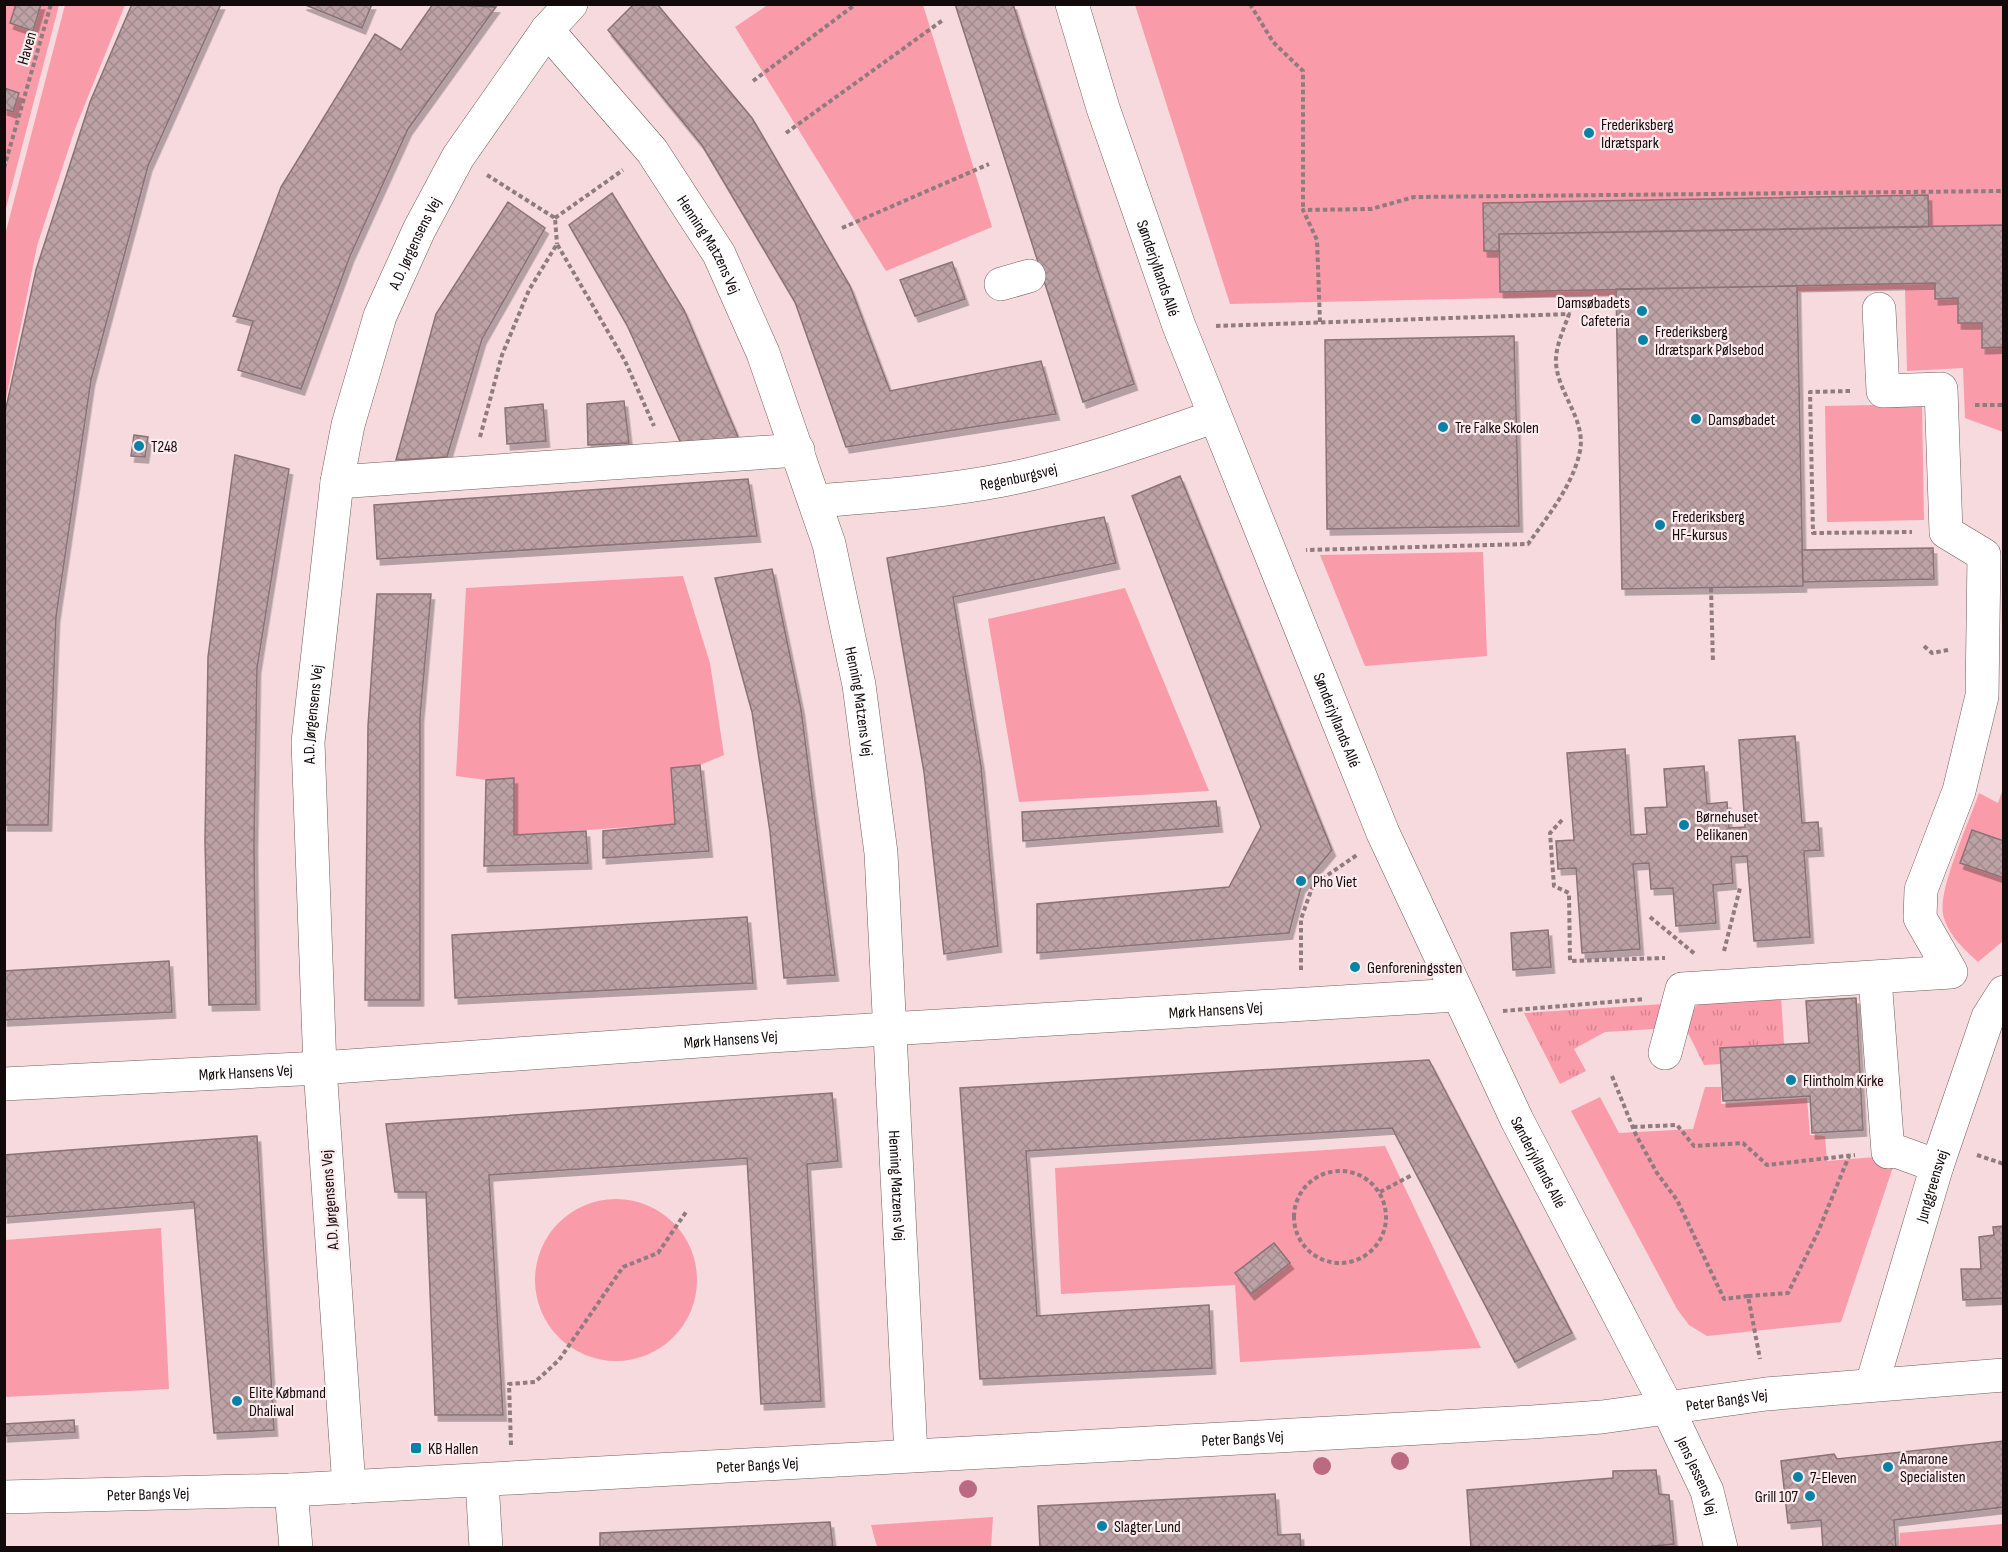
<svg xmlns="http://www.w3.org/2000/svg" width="2008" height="1552" font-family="'Sofia Sans Condensed',sans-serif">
	<defs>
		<pattern id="grass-tufts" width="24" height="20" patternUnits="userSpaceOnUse" patternTransform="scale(1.5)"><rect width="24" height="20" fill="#fa9ba9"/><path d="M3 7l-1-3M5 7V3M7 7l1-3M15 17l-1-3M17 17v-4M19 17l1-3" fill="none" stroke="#d58490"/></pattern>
		<pattern id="building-cross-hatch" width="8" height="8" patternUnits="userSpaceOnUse" patternTransform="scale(1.5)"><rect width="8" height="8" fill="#bda2a5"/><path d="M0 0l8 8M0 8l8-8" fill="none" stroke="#a18a8d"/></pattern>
		<filter id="shadow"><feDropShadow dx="3.5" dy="6" stdDeviation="0" flood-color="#0004"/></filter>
	</defs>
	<rect width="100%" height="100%" fill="#f6dadd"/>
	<path fill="url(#grass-tufts)" d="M 1781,995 L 1784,1044 L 1721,1048 L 1721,1064 L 1704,1065 L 1685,1027 L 1695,1007 L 1701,1002 Z
		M 1664,1004 L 1654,1029 L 1605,1032 L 1574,1049 L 1586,1071 L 1560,1084 L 1524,1013 Z"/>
	<path fill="#fa9ba9" d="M 769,4 L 923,5 L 992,227 L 886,271 L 735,27 Z
		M 5,5 L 59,5 L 5,212 Z
		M 65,5 L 125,5 L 75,129 L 37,246 L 5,404 L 5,235 Z
		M 1135,5 L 2003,5 L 2003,432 L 1965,418 L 1963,368 L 1907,371 L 1905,289 L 1230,304 Z
		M 1922,404 L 1924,520 L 1827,522 L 1825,406 Z
		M 1483,552 L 1487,656 L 1365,666 L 1320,555 Z
		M 683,576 L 710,663 L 724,755 L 700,765 L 671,768 L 675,824 L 514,835 L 514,778 L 486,780 L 456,776 L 466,588 Z
		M 1125,588 L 1209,791 L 1019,802 L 988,619 Z
		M 2003,789 L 2003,941 L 1978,962 C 1964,949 1947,934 1943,914 C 1938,889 1970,820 1979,793 L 1998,803 Z
		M 1705,1087 L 1721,1087 L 1721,1104 L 1807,1098 L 1810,1135 L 1825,1136 L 1827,1161 L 1888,1156 L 1893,1167 L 1841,1322 L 1707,1336 L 1689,1325 L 1677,1309 L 1571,1111 L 1600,1097 L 1619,1133 L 1693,1129 Z
		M 1385,1146 L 1481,1348 L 1240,1362 L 1235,1285 L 1061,1294 L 1055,1168 Z
		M535 1280a81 81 0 1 1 162 0a81 81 0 1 1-162 0Z
		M 161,1228 L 169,1389 L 5,1397 L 5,1240 Z
		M 993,1517 L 991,1547 L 877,1547 L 871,1525 Z
		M 2003,1524 L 2003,1547 L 1900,1547 L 1900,1533 Z"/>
	<path fill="url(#building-cross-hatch)" stroke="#8a7274" stroke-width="1.5" filter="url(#shadow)" d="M 16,4 L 41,4 L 33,31 L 10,23 Z
		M 132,4 L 221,4 L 148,166 L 91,380 L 56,617 L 48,825 L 4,825 L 4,417 L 36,270 L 90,102 Z
		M 303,4 L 372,4 L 362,28 Z
		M 433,4 L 496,7 L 408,129 L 350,256 L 301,389 L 238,370 L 253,321 L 233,316 L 281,187 L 375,34 L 401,50 Z
		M 634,4 L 657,4 L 752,118 L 850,286 L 890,391 L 1041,361 L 1056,414 L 846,447 L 795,302 L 702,145 L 608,30 Z
		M 955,4 L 1013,4 L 1134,384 L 1083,402 Z
		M 4,88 L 19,93 L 13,112 L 4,109 Z
		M 612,193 L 684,310 L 741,444 L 684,450 L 627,325 L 569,225 Z
		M 1928,195 L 1929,227 L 1499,234 L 1499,251 L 1484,251 L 1483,203 Z
		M 508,202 L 545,228 L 482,339 L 447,457 L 396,460 L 436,314 Z
		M 2004,225 L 2004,347 L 1982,348 L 1982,323 L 1958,323 L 1958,298 L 1935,299 L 1935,283 L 1500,292 L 1499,234 Z
		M 952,262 L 965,299 L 915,316 L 900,280 Z
		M 1797,286 L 1803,586 L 1622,589 L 1616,289 Z
		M 1514,336 L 1519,526 L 1327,529 L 1325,340 Z
		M 624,401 L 629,443 L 588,445 L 587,404 Z
		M 543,404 L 546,441 L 507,444 L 505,408 Z
		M 134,435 L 148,437 L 145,457 L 131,456 Z
		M 235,455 L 289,469 L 257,668 L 254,845 L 256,1004 L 209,1005 L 205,842 L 208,657 Z
		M 1180,476 L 1332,850 L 1301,887 L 1289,933 L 1037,953 L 1037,904 L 1229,887 L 1261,827 L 1132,496 Z
		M 748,479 L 757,536 L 377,559 L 374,505 Z
		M 1104,517 L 1116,563 L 953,597 L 981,766 L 998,946 L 944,954 L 924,772 L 887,558 Z
		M 1933,548 L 1934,579 L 1803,582 L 1802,550 Z
		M 772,569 L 801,709 L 835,975 L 784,978 L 770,832 L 752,712 L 715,578 Z
		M 377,594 L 431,594 L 420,717 L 420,1000 L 365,1000 L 368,726 Z
		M 1795,736 L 1802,823 L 1818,822 L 1820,850 L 1804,851 L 1810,937 L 1754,941 L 1747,856 L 1731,857 L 1733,883 L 1713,885 L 1716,923 L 1676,926 L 1673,888 L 1651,889 L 1649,863 L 1633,864 L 1640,949 L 1582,953 L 1576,868 L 1558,869 L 1556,841 L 1574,840 L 1567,753 L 1625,749 L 1631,835 L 1647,834 L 1645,808 L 1667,807 L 1664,769 L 1704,766 L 1707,804 L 1727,802 L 1729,828 L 1745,827 L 1739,740 Z
		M 700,765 L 709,851 L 603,858 L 603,831 L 675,824 L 671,768 Z
		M 514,778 L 514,835 L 586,831 L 588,863 L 484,866 L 486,780 Z
		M 1216,801 L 1219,826 L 1023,841 L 1022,812 Z
		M 1972,830 L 2004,841 L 2004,878 L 1960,863 Z
		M 747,917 L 753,983 L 455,998 L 452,935 Z
		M 1548,930 L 1551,967 L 1513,970 L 1511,933 Z
		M 169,961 L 172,1012 L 4,1020 L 4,971 Z
		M 1856,998 L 1863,1130 L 1812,1133 L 1810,1096 L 1723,1101 L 1720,1048 L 1809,1043 L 1806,1001 Z
		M 1429,1060 L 1572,1333 L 1515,1362 L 1392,1128 L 1026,1151 L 1037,1316 L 1209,1305 L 1212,1368 L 980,1379 L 960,1088 Z
		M 832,1093 L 838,1161 L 807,1164 L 821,1401 L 761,1404 L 747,1158 L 489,1175 L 503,1415 L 435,1415 L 426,1192 L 395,1192 L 386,1124 Z
		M 257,1136 L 274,1430 L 214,1433 L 194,1202 L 4,1217 L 4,1155 Z
		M 2004,1226 L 2004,1298 L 1963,1300 L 1961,1269 L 1981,1269 L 1979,1237 L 1994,1235 L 1993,1227 Z
		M 1274,1243 L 1290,1263 L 1251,1294 L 1235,1273 Z
		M 74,1420 L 75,1432 L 4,1436 L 4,1424 Z
		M 2004,1441 L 2004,1507 L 1894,1520 L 1896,1548 L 1823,1548 L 1821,1520 L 1788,1523 L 1781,1461 L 1834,1454 L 1837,1459 Z
		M 1656,1470 L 1659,1494 L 1669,1495 L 1674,1544 L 1633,1548 L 1471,1548 L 1467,1490 L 1613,1478 L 1613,1471 Z
		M 1275,1494 L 1278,1535 L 1300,1534 L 1301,1548 L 1040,1548 L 1038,1506 Z
		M 830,1522 L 833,1548 L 600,1548 L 600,1533 Z"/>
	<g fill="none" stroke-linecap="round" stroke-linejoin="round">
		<defs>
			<g id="minor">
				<path id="s1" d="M 1072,4 L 1103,108 L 1179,326 L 1383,833 L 1517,1120 L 1667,1407 L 1707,1491 L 1721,1548"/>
				<path id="s2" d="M 547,30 L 652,151 L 719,254 L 763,353 L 829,544 L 859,685 L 881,853 L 911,1455"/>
				<path d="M 1001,284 L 1029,276"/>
				<path d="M 337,482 L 798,450"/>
				<path id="s3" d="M 816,501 C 879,496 941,492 1003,480 C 1075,466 1144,441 1213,417"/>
				<path d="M 1875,978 L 1888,1152 L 1896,1151 L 1937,1166"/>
				<path d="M 1665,1053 L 1682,989 L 1951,972 L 1920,918 L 1921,890 L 1959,791 L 1982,696 L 1984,555 L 1946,532 L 1941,389 L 1883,391 L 1879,309"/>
				<path id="s4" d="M 4,1084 L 320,1068 L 770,1036 L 1457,995"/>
				<path id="s5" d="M 1872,1384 L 1937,1166 L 1988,1017 L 2004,992"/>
				<path d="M 482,1481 L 486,1548"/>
				<path id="s6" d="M 349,1487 L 320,1068 L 308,742 L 337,482 L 348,425 L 380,316 L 419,230 L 458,157 L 547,30 L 571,4"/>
				<path d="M 291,1490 L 296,1548"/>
				<path id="s7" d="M 4,1497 L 291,1490 L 1532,1422 L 1602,1417 L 1766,1394 L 2004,1375"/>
			</g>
		</defs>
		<use href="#minor" stroke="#735c5e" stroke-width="34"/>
		<path stroke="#907c7e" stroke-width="4" stroke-dasharray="4.5 3" stroke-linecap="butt" d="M 1250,4 L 1273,42 L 1303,71 L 1303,210
			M 753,81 L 856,4
			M 786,133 L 943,20
			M 4,168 L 51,4
			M 487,175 L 555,218 L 557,244
			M 555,218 L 623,170
			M 842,228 L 989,164
			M 1320,322 L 1317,240 L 1303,210 L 1371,209 L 1414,197 L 2004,191
			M 1216,326 L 1569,314 C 1564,329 1555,347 1556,363 C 1558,394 1586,419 1580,451 C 1573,485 1548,516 1528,544 L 1306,550
			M 1850,391 L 1810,392 L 1813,533 L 1912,532
			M 1975,405 L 2004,405
			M 480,437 L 502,355 L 529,290 L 557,244 L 625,361 L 654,426
			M 1711,588 L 1713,663
			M 1924,646 L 1932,653 L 1948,650
			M 1562,820 L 1550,833 L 1554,886 L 1569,893 L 1570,961 L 1665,958
			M 1650,917 L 1695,954
			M 1724,951 L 1740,888
			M 1301,970 L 1301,919 L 1313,885 L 1357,855
			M 1503,1011 L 1645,999
			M 1612,1076 L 1636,1135 L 1657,1173 L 1677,1200 L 1724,1299 L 1748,1296 L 1760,1359
			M 1633,1127 L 1677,1125 L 1694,1146 L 1743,1143 L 1767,1165 L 1855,1155
			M 1977,1155 L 2004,1164
			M1294 1217a46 46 0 1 1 92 0a46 46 0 1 1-92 0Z
			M 1380,1192 L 1412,1175
			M 1748,1296 L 1788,1293 L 1818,1232 L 1849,1156
			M 511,1445 L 509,1384 L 535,1382 L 559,1360 L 623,1267 L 658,1253 L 686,1212"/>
		<use href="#minor" stroke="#fff" stroke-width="33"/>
	</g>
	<g fill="#bb6a81">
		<circle cx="1400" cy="1461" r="9"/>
		<circle cx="1322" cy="1466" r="9"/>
		<circle cx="968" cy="1489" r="9"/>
	</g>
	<g fill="#0682a7" stroke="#fcebec" stroke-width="2">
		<circle cx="1589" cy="133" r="6"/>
		<circle cx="1642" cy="311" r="6"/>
		<circle cx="1643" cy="340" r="6"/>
		<circle cx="1696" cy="419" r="6"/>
		<circle cx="1443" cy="427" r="6"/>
		<circle cx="139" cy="446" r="6"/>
		<circle cx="1660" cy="525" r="6"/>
		<circle cx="1684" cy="825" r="6"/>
		<circle cx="1301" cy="881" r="6"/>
		<circle cx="1355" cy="967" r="6"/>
		<circle cx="1791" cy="1080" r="6"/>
		<circle cx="237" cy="1401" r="6"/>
		<rect x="410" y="1442" width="12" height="12" rx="3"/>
		<circle cx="1888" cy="1467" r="6"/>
		<circle cx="1798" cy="1477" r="6"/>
		<circle cx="1810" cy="1496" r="6"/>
		<circle cx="1102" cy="1526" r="6"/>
	</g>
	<g text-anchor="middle" stroke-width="4.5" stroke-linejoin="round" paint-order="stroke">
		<g font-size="16" fill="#12090a" stroke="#fcebec">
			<text transform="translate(26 48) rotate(-74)" y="6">Haven</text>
			<text dy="6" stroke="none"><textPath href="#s6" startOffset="1260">A.D. Jørgensens Vej</textPath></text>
			<text dy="6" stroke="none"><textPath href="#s2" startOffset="270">Henning Matzens Vej</textPath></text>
			<text dy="6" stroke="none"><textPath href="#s1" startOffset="278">Sønderjyllands Allé</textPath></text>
			<text dy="6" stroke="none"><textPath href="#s3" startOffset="204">Regenburgsvej</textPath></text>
			<text dy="6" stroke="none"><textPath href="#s2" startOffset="754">Henning Matzens Vej</textPath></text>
			<text dy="6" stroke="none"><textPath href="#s6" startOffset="774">A.D. Jørgensens Vej</textPath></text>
			<text dy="6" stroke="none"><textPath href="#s1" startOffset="764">Sønderjyllands Allé</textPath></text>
			<text dy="6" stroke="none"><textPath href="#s4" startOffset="1214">Mørk Hansens Vej</textPath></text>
			<text dy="6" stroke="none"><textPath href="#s4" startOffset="728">Mørk Hansens Vej</textPath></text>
			<text dy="6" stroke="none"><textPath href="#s4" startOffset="242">Mørk Hansens Vej</textPath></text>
			<text dy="6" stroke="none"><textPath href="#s1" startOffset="1250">Sønderjyllands Allé</textPath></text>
			<text dy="6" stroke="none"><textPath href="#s5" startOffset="207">Junggreensvej</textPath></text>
			<text dy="6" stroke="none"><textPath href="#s2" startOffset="1240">Henning Matzens Vej</textPath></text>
			<text transform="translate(329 1200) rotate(-94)" y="6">A.D. Jørgensens Vej</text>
			<text dy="6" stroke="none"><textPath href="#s7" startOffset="1726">Peter Bangs Vej</textPath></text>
			<text dy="6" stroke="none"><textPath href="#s7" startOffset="1240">Peter Bangs Vej</textPath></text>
			<text dy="6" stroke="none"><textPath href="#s7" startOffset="754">Peter Bangs Vej</textPath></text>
			<text dy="6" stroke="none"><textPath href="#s1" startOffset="1602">Jens Jessens Vej</textPath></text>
			<text dy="6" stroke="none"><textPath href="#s7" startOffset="144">Peter Bangs Vej</textPath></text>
		</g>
		<g font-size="16" fill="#12090a" stroke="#fcebec" text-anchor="start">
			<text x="1601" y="130">Frederiksberg<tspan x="1601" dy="18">Idrætspark</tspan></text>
			<text x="1630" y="308" text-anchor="end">Damsøbadets<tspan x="1630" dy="18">Cafeteria</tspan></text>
			<text x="1655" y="337">Frederiksberg<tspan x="1655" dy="18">Idrætspark Pølsebod</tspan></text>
			<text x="1708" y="425">Damsøbadet</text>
			<text x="1455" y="433">Tre Falke Skolen</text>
			<text x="151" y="452">T248</text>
			<text x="1672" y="522">Frederiksberg<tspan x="1672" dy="18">HF-kursus</tspan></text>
			<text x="1696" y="822">Børnehuset<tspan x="1696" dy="18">Pelikanen</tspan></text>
			<text x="1313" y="887">Pho Viet</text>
			<text x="1367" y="973">Genforeningssten</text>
			<text x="1803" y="1086">Flintholm Kirke</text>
			<text x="249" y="1398">Elite Købmand<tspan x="249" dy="18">Dhaliwal</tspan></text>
			<text x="428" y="1454">KB Hallen</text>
			<text x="1900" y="1464">Amarone<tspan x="1900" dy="18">Specialisten</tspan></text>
			<text x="1810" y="1483">7-Eleven</text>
			<text x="1798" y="1502" text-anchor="end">Grill 107</text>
			<text x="1114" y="1532">Slagter Lund</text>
		</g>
	</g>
	<rect width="2008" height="1552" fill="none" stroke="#12090a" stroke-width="12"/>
</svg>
